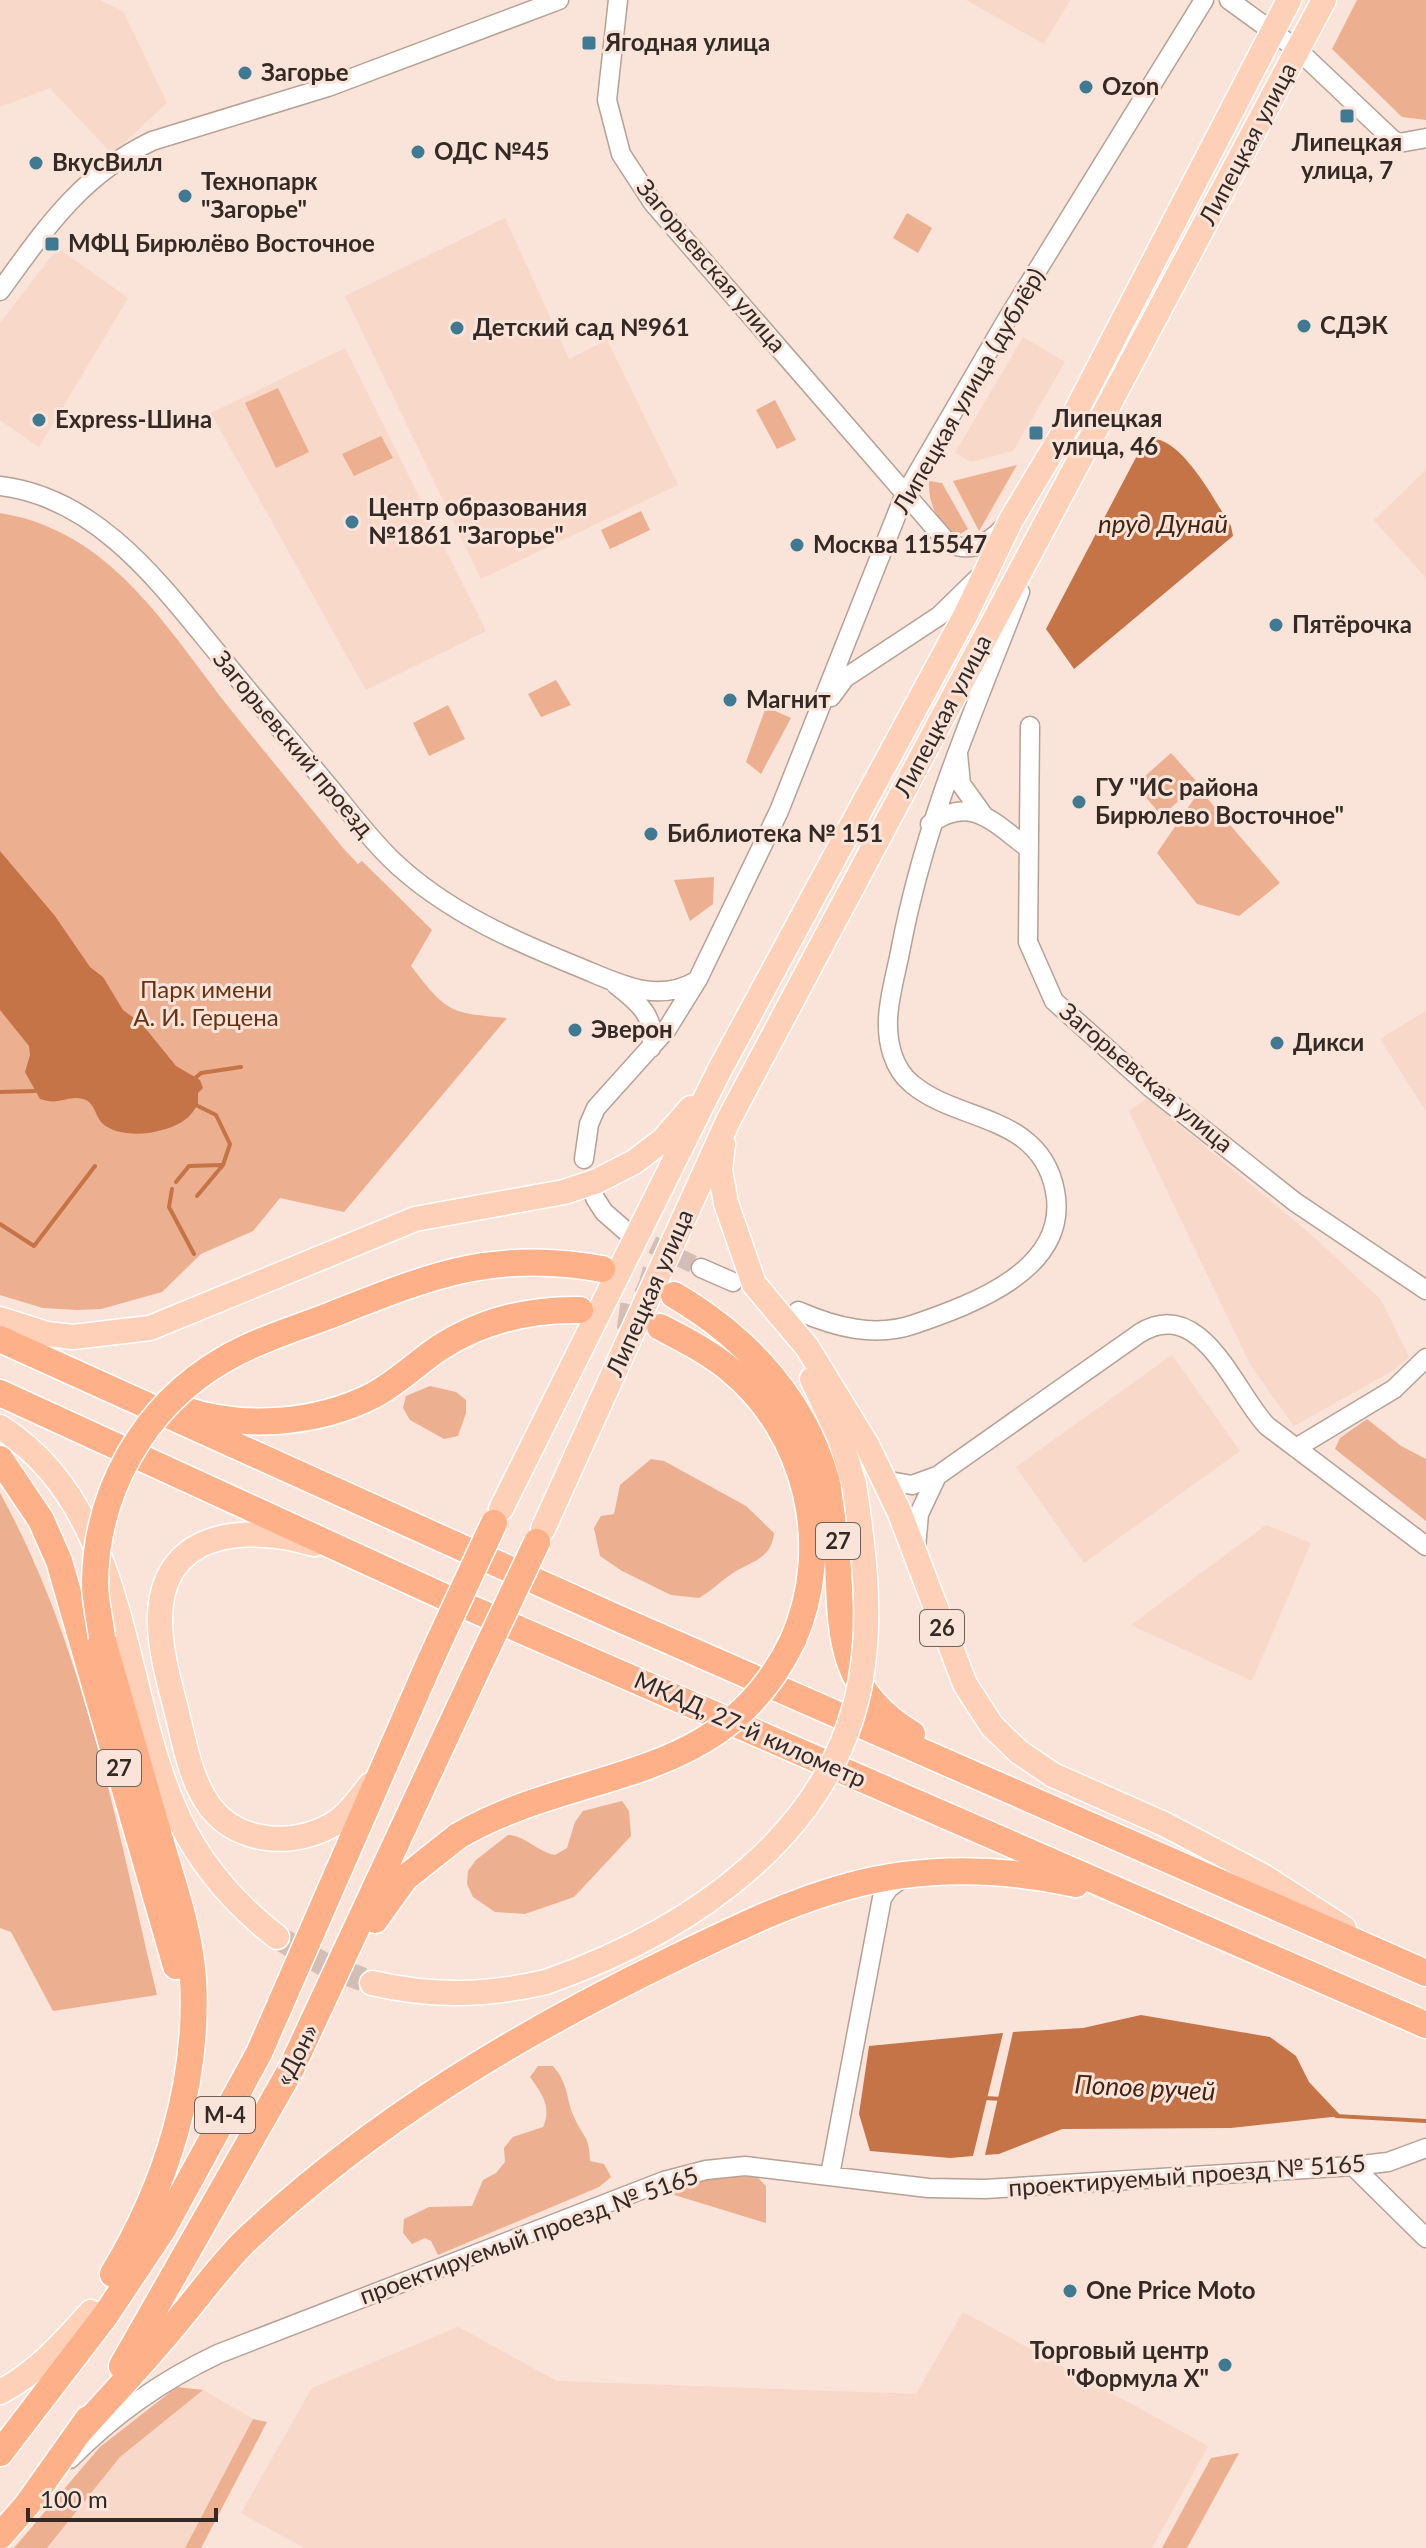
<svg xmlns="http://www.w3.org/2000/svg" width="1426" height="2548" font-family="Lato,sans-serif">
	<rect width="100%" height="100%" fill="#fae3d8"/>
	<path fill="#f7d8c9" d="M 0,0 L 100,0 L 123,11 L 167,103 L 112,154 L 50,88 L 0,107 Z
		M 966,0 L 1070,0 L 1044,44 Z
		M 505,218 L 569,359 L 607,340 L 678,485 L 481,579 L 345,296 Z
		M 58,248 L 128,298 L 39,447 L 0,420 L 0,323 Z
		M 1023,337 L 1065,362 L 1013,451 L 971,462 L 955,453 Z
		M 345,348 L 486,631 L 366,690 L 211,413 Z
		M 1426,470 L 1426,578 L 1374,520 Z
		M 1426,1011 L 1426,1111 L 1380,1039 Z
		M 1147,1098 L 1315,1238 L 1381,1300 L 1409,1357 L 1392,1371 L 1294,1426 L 1251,1366 L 1129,1111 Z
		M 1172,1355 L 1240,1451 L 1084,1563 L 1016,1467 Z
		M 1266,1525 L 1311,1543 L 1252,1681 L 1131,1625 Z
		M 963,2312 L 1208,2446 L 1152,2548 L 304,2548 L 241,2513 L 312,2388 L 458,2327 L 557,2381 L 916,2394 Z
		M 203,2390 L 253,2419 L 185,2548 L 47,2548 L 120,2457 Z"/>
	<path fill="#ecaf90" d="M 1357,0 L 1426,0 L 1426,120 L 1402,117 L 1332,49 Z
		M 907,213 L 932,228 L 918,253 L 893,238 Z
		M 278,388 L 309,452 L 276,468 L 245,403 Z
		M 775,400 L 796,440 L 777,449 L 756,410 Z
		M 381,436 L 393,458 L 354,476 L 342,454 Z
		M 1017,465 L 979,531 L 953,481 Z
		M 929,481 L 942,483 L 968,529 L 954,538 C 938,519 928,506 929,481 Z
		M 641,511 L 650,530 L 610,549 L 601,530 Z
		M 0,513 C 112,531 167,629 231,710 C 268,756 306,802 343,848 L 358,864 L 362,861 L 432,930 L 411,966 C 447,1013 450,1013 507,1018 L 344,1212 L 280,1198 L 253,1231 L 201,1254 L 162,1292 L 101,1309 L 77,1310 L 43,1308 L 0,1295 Z
		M 556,680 L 571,705 L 541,717 L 528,694 Z
		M 448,705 L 465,739 L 429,756 L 413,723 Z
		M 766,707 L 791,718 L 761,774 L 746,762 Z
		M 1171,753 L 1198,783 L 1162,816 L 1135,785 Z
		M 1200,790 L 1280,883 L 1239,916 L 1197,904 L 1157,853 Z
		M 714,877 L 713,904 L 690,921 L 674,880 Z
		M 430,1386 L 456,1392 L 466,1400 L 466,1413 L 458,1436 L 444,1439 L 410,1420 L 403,1408 L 406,1396 Z
		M 1367,1419 L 1401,1446 L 1426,1459 L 1426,1521 L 1335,1449 L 1340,1438 Z
		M 651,1459 L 664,1461 L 746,1506 L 774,1533 C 771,1561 749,1561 730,1575 C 720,1582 711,1591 699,1598 L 671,1595 L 622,1571 L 600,1556 L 594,1528 L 601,1516 L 614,1514 L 620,1485 Z
		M 0,1493 C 85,1647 116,1825 157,1995 L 53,2011 L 11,1932 L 0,1928 Z
		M 622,1801 L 629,1811 L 631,1836 L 574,1897 L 525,1914 L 495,1912 L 473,1897 L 467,1884 L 468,1871 L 476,1860 L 508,1835 C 526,1836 536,1851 555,1855 L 567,1848 L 575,1822 L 583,1811 Z
		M 538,2066 L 553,2066 C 570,2086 565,2099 575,2119 C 584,2139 589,2135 590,2161 L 604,2164 L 611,2177 L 599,2187 L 438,2255 L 431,2241 L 425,2238 L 412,2244 L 403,2233 L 404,2219 L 429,2207 L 472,2206 L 483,2180 L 496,2173 L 505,2162 L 504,2148 L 513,2137 L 543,2127 C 552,2107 542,2094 530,2077 Z
		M 756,2176 L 766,2186 L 766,2223 L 668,2193 L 710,2177 Z
		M 177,2387 L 203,2390 L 120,2457 L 47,2548 L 14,2548 L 100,2447 Z
		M 253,2419 L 267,2422 L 201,2548 L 185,2548 Z
		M 1239,2453 L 1187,2548 L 1162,2548 L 1211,2458 Z"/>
	<path fill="#c57447" d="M 1156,439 C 1186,445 1214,500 1231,526 L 1233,536 L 1074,669 L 1046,629 L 1143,444 Z
		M 0,851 L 55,916 L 90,967 L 103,977 L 123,1010 L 142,1024 L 176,1066 L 200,1080 L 203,1088 L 198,1093 L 198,1105 C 194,1109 191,1116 186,1119 C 167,1134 121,1141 102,1123 C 95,1116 95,1102 83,1099 C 68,1095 59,1106 40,1099 L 25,1072 L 30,1055 L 29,1046 L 0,1010 Z
		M 1141,2015 L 1270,2037 L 1296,2056 L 1309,2082 L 1341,2116 L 1231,2128 L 1062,2129 L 999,2154 L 985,2155 L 1013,2032 L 1083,2028 Z
		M 1003,2033 L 973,2156 L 950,2158 L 870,2151 L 859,2114 L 869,2046 Z"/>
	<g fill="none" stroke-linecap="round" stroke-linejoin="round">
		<path stroke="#c57447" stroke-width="4" d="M 194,1079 L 201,1073 L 241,1067
			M 0,1092 L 35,1091
			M 194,1104 L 216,1115 L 230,1144 L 223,1165 L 197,1196
			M 176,1182 L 189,1166 L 221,1165
			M 172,1189 L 169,1207 L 194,1254
			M 0,1224 L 34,1246 L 95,1166
			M 984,2098 L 1003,2099
			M 1336,2116 L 1426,2121"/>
		<path stroke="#d2beb4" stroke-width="18" stroke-dasharray="18 9" stroke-linecap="butt" d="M 628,1233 L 701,1268"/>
		<path stroke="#d2beb4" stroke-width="24" stroke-dasharray="24 12" stroke-linecap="butt" d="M 277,1937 L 325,1965 L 372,1983"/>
		<path stroke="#d2beb4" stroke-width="26" stroke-dasharray="26 13" stroke-linecap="butt" d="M 602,1269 L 640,1279 L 674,1295
			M 580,1310 L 623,1316 L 660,1327"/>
		<defs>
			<path id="minor" d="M 618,0 L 607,100 L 621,154 L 653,203 L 948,543 C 970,553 987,545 1003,528
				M 1229,0 L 1298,50 L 1392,139 L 1399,143 L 1426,138
				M 0,291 C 46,228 80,176 152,141 L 328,87 L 559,0
				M 0,486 C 101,498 164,589 224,661 C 257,702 292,742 325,782 C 347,808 368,837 392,860 C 445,911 514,941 581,968 C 620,984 657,1004 696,981
				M 831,697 L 845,678 L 939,616 L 978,578
				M 1030,726 L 1028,942 L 1054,1001 L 1151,1088 L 1295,1202 L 1426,1290
				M 958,754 L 961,784 L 984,816
				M 930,824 C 971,794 994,823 1028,848
				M 616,985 C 638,1002 657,1017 651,1048
				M 584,1159 L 589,1124 L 596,1108 L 667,1029 L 698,979 L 779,811 L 904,496 L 1006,321 L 1204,0
				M 595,1198 L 604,1212 L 628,1233
				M 701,1268 L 733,1282
				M 798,1311 C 835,1327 875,1338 915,1324 C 973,1304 1070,1269 1055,1191 C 1051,1169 1039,1150 1021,1137 C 988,1114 943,1110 912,1084 C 893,1069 887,1042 888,1019 C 889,995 897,970 901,947 C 926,817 973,714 1020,592
				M 1296,1448 L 1394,1389 L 1426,1358
				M 884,1480 L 912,1485 L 937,1476 L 1140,1333 C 1202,1295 1235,1393 1267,1426 L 1426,1546
				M 916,1548 L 919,1514 L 937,1476
				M 1353,2166 L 1426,2238
				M 830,2175 L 882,1898 L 889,1888 L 904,1877
				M 70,2459 C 113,2415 163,2380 218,2354 L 664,2181 L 706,2170 L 745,2166 L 928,2188 L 985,2189 L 1353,2166 L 1388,2162 L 1426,2148"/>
			<path id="major" d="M 723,1144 L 720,1170 L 726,1203 L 754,1284 L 807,1347 L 867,1445 L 899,1511 L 965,1684 L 992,1726 L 1019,1752 L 1053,1775 L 1164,1824 L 1263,1876 L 1344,1928
				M 0,1319 L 47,1334 L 73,1337 L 150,1328 L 415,1219 L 564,1192 L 597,1181 L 634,1162 L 663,1140 L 691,1108
				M 812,1379 L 840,1438 L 854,1484
				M 0,1427 C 127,1507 120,1681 173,1805 C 195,1859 232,1902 277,1937
				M 501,1509 L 719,1071 L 966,614 L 1011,520 L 1074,415 L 1289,0
				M 543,1529 L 728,1121 L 1324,0
				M 314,1544 C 247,1524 159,1529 160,1621 C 160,1649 168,1678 175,1705 C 184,1739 189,1779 211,1808 C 241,1846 300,1847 338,1821 C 351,1811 360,1798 370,1785
				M 372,1983 C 432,1997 486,1996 546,1982
				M 0,2392 C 37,2373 63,2343 91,2312"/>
			<path id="highway" d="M 674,1295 C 751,1340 810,1406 830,1495 C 852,1589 813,1675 912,1734
				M 331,1315 C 430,1276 493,1249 602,1269
				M 660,1327 C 683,1339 707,1351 728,1368 C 808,1432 834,1547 793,1640
				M 0,1339 L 615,1617 L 1426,1973
				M 0,1393 L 438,1594 L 1426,2025
				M 182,1409 C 243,1430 317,1424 374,1395 C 398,1382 417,1363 439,1348 C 481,1321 530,1309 580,1310
				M 0,1459 L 41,1520 L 59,1561 L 176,1966
				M 102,1638 C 121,1706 141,1774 161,1843 C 174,1887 190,1933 193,1979 C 199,2083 166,2186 113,2274
				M 375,1920 L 405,1878 L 458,1836
				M 122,2366 L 290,2071 L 473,1678
				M 79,2432 C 111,2396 145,2361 175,2324 C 198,2297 220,2266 245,2241 C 372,2121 520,2033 677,1957 C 733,1930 789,1902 849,1886 C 923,1866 1002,1868 1076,1884
				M 0,2453 L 105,2316 L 163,2229 L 259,2053 L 431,1659
				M 0,2536 L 27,2505 L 88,2419"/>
		</defs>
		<use href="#minor" stroke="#b6a196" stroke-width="21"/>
		<use href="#major" stroke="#fff" stroke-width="27"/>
		<use href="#highway" stroke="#fff" stroke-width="29"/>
		<use href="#minor" stroke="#fff" stroke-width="18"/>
		<use href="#major" stroke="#fed0b8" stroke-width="24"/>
		<use href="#highway" stroke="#feb088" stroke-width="26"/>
		<defs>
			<path id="major-bridge" d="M 546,1982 C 691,1931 842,1831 863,1665 C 871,1605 863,1544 854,1484"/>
			<path id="highway-bridge" d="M 102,1638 C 100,1620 95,1601 95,1583 C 96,1491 144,1406 223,1360 C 257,1340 295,1329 331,1315
				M 431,1659 L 494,1523
				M 473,1678 L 537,1542
				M 458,1836 C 579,1765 722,1789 793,1640"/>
		</defs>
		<use href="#major-bridge" stroke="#fff" stroke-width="27" stroke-linecap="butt"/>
		<use href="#highway-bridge" stroke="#fff" stroke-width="29" stroke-linecap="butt"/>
		<use href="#major-bridge" stroke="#fed0b8" stroke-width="24"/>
		<use href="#highway-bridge" stroke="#feb088" stroke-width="26"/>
	</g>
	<g fill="#3f7992" stroke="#fae3d8" stroke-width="3">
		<rect x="581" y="35" width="16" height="16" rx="4"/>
		<circle cx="245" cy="73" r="8"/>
		<circle cx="1086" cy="87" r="8"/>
		<rect x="1339" y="108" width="16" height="16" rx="4"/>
		<circle cx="418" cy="152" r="8"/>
		<circle cx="36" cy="163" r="8"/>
		<circle cx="185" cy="196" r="8"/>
		<rect x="44" y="236" width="16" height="16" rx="4"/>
		<circle cx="1304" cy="326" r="8"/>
		<circle cx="457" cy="328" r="8"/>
		<circle cx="39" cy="420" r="8"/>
		<rect x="1028" y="425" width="16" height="16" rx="4"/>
		<circle cx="352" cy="522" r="8"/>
		<circle cx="797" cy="545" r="8"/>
		<circle cx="1276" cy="625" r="8"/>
		<circle cx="730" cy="700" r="8"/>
		<circle cx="1079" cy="802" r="8"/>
		<circle cx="651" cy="834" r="8"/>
		<circle cx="575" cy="1030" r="8"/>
		<circle cx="1277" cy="1043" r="8"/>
		<circle cx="1070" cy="2291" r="8"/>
		<circle cx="1225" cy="2365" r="8"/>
	</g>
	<g text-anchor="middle" stroke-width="6" stroke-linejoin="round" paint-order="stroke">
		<g fill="#fae3d8" stroke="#6f625b" stroke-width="2">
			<rect x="816" y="1523" width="44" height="36" rx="6"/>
			<rect x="920" y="1610" width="44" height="36" rx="6"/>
			<rect x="97" y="1750" width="44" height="36" rx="6"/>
			<rect x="195" y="2097" width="60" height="36" rx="6"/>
		</g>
		<g font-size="22" font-weight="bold" fill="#332a26">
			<text x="838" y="1549">27</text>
			<text x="942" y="1636">26</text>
			<text x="119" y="1776">27</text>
			<text x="225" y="2123">М-4</text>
		</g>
		<g font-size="24" font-weight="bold" fill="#332a26" stroke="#fae3d8" text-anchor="start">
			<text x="605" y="51">Ягодная улица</text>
			<text x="261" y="81">Загорье</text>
			<text x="1102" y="95">Ozon</text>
			<text x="1347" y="151" text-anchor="middle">Липецкая<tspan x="1347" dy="28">улица, 7</tspan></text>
			<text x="434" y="160">ОДС №45</text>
			<text x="52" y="171">ВкусВилл</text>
			<text x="201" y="190">Технопарк<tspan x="201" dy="28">"Загорье"</tspan></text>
			<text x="68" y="252">МФЦ Бирюлёво Восточное</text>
			<text x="1320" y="334">СДЭК</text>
			<text x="473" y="336">Детский сад №961</text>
			<text x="1052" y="427">Липецкая<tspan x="1052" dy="28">улица, 46</tspan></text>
			<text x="55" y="428">Express-Шина</text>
			<text x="368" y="516">Центр образования<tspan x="368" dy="28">№1861 "Загорье"</tspan></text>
			<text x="813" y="553">Москва 115547</text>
			<text x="1292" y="633">Пятёрочка</text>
			<text x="746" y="708">Магнит</text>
			<text x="1095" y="796">ГУ "ИС района<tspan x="1095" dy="28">Бирюлево Восточное"</tspan></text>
			<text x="667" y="842">Библиотека № 151</text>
			<text x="591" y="1038">Эверон</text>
			<text x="1293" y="1051">Дикси</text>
			<text x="1086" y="2299">One Price Moto</text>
			<text x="1209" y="2359" text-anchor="end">Торговый центр<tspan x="1209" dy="28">"Формула X"</tspan></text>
		</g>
		<g font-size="24" fill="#332a26" stroke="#fae3d8">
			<text transform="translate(1248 144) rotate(-62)" y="8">Липецкая улица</text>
			<text transform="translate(711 266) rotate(50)" y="8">Загорьевская улица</text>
			<text transform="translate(969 391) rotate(-60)" y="8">Липецкая улица (дублёр)</text>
			<text transform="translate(943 716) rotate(-62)" y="8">Липецкая улица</text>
			<text transform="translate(293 744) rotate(50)" y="8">Загорьевский проезд</text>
			<text transform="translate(1146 1078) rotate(40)" y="8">Загорьевская улица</text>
			<text transform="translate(650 1293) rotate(-66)" y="8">Липецкая улица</text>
			<text transform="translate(750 1730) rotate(24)" y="8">МКАД, 27-й километр</text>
			<text transform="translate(297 2055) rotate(-63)" y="8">«Дон»</text>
			<text transform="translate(1187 2176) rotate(-4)" y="8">проектируемый проезд № 5165</text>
			<text transform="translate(529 2236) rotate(-20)" y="8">проектируемый проезд № 5165</text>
		</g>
		<g font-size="24" fill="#693312" stroke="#fae3d8">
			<text x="206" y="998">Парк имени<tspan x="206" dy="28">А. И. Герцена</tspan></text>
		</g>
		<g font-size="26" font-style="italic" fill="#442310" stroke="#fae3d8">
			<text x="1163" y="533">пруд Дунай</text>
			<text transform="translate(1145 2088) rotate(3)" y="9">Попов ручей</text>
		</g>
	</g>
	<path d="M28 2508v12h188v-12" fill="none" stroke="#332a26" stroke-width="4"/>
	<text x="40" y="2508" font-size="24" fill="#332a26" stroke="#fae3d8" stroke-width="6" paint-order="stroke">100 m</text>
</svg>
